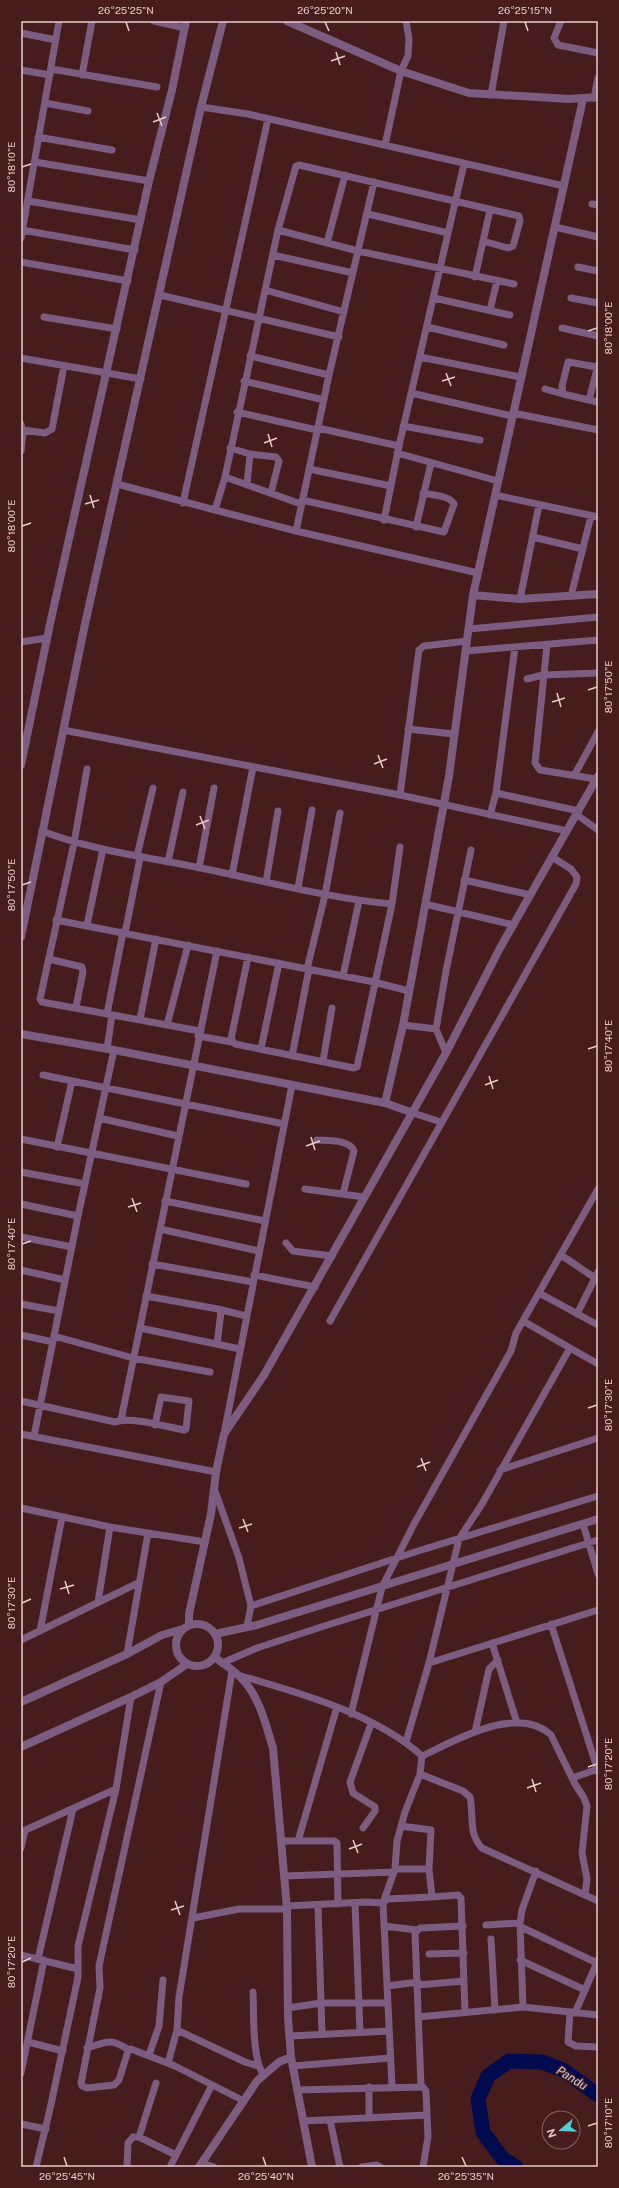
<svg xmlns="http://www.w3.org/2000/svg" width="619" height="2188" font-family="'Public Sans',sans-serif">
	<rect width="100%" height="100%" fill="#461d1c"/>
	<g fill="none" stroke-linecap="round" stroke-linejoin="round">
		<path stroke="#000a4e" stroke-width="15" d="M 516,2167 L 502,2158 L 483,2132 L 478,2099 L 488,2076 L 509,2061 L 542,2062 L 563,2070 L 598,2095"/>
		<path stroke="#7c5c80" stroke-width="7" d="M 154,21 L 185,28
			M 561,21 L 554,38 L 558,45 L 598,53
			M 21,33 L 56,40
			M 51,69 L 157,87
			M 21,70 L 50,75
			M 82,75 L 92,21
			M 491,95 L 504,21
			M 594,98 L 598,78
			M 45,103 L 88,111
			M 201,107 L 248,114 L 564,186
			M 38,137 L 112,150
			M 385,145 L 401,71 L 408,56 L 409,39 L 406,21
			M 35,162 L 149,181
			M 28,201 L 141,220
			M 592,204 L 598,205
			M 368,214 L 448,233
			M 555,227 L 598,237
			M 22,230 L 135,250
			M 278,230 L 358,251 L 514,284
			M 21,238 L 59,21
			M 327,243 L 345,175
			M 273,255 L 353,273
			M 21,262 L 128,281
			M 578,267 L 598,271
			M 475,277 L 490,210
			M 265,290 L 344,312
			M 160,295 L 339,337
			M 434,298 L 510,315
			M 571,298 L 598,303
			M 490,310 L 497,281
			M 44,317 L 117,329
			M 427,327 L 504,345
			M 562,328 L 598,336
			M 250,356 L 329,375
			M 420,357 L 520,377
			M 21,358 L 141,379
			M 598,365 L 589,400 L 598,402
			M 244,381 L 324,400
			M 545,389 L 563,394
			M 411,393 L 512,416
			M 589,400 L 563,394 L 562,386 L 568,362 L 597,367
			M 237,412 L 317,430
			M 513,413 L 598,430
			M 21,424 L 23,432 L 21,451
			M 403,426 L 480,440
			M 318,428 L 399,446
			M 23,430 L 45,433 L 52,429 L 64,366
			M 230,448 L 250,454
			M 397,453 L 498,481
			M 309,469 L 391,486
			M 225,477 L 301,504
			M 117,484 L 215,510 L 225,477 L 278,230 L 296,166 L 299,165 L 519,216 L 520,221 L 513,246 L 508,248 L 483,241
			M 247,485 L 250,454 L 276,457 L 279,461 L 271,493
			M 495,495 L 598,517
			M 302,500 L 444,532 L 454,504 C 449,495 432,495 423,493
			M 183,503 L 268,119
			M 215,510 L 296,531 L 478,573
			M 384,520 L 399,446 L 464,164
			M 416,527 L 431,463
			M 296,531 L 329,375 L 374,182
			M 533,537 L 583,549
			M 571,596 L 591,516
			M 520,599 L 539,505
			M 469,629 L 598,617
			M 21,642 L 47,638
			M 547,645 L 535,763 L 540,770 L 596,779
			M 466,651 L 598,640
			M 527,679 L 543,675 L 598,673
			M 408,729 L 454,734
			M 63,730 L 400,795 L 567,831
			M 87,769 L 74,843 L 40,999 L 42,1002 L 200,1031
			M 575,774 L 598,732
			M 496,793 L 579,811
			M 400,795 L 419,650 L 424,646 L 467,641
			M 576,814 L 598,830
			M 490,815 L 496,793 L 515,647
			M 42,831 C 94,851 147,857 201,868 C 265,881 327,898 392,904
			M 137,856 L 153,788
			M 168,862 L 183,792
			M 199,868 L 214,788
			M 232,875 L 253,767
			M 464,880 L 531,895
			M 266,882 L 278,811
			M 298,888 L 312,810
			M 425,904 L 514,925
			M 56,920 L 374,982 L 409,991
			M 87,925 L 103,849
			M 125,933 L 140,858
			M 248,957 L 231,1039 L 235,1044 L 354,1068 L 357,1067 L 392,904 L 400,847
			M 49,959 L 82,967 L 83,972 L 76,1007
			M 307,969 L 325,895 L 340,813
			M 343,976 L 359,901
			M 107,1014 L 123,932
			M 140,1019 L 156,939
			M 167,1025 L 188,945
			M 403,1025 L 436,1029
			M 198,1036 L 232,1042
			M 107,1049 L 112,1015
			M 261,1049 L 279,963
			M 446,1053 L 436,1029 L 446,971 L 471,850
			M 292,1056 L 309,969
			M 323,1061 L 332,1008
			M 43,1075 L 284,1124
			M 413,1113 L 441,1122
			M 99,1118 L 178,1136
			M 21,1139 L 246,1184
			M 317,1140 C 328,1141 349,1139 354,1151 L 343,1194
			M 57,1147 L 72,1081
			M 21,1172 L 85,1184
			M 305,1189 L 364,1197
			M 165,1201 L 265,1221
			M 21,1204 L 78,1216
			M 160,1229 L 259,1251
			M 21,1237 L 72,1247
			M 286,1243 L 293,1251 L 332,1256
			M 561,1255 L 598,1280
			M 152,1264 L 253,1282
			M 21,1270 L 65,1280
			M 254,1275 L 315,1287
			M 539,1293 L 598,1325
			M 146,1296 L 218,1309 L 221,1312 L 217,1344
			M 21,1304 L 59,1311
			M 218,1309 L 246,1316
			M 577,1314 L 598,1272
			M 330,1321 L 576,884 L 577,877 L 571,869 L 552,857
			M 523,1321 L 598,1364
			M 140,1328 L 240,1349
			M 21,1335 L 53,1342
			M 54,1336 L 133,1358 L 210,1372
			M 21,1401 L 115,1422 C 130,1416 167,1427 184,1430 L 186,1429 L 189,1401 L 161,1397 L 155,1425
			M 121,1420 L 217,951
			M 21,1434 L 216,1472
			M 224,1434 L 292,1085
			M 34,1436 L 78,1216 L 114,1050
			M 500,1470 L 598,1438
			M 215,1491 L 239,1558 L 251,1606 L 247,1626
			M 21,1508 L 110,1527 L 205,1542
			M 583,1524 L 598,1574
			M 98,1602 L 110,1527
			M 251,1606 L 418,1551 L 598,1496
			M 551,1624 L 598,1771
			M 40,1631 L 62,1517
			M 21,1640 L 138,1583
			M 492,1643 L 517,1723
			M 127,1654 L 148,1533
			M 222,1663 L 257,1648 L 318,1628 L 598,1540
			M 429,1663 L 598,1610
			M 238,1675 C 299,1693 374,1713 422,1756 C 456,1740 517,1704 551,1735 L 575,1784 L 584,1798 L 587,1806 L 582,1853 L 587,1879 L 585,1895
			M 161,1682 L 99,1966 L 100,1988 L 81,2083 L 82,2086 L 87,2088 L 114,2085 L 119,2080 L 128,2051 L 131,2049 L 175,2066 L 244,2101
			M 351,1714 L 382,1587 L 414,1524 L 511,1351 L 516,1333 L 598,1189
			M 475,1732 L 489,1669 L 498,1660
			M 406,1742 L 429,1663 L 459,1539 L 482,1504 L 570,1348
			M 420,1774 L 463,1791 L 470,1797 C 474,1815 468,1834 482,1848 L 598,1901
			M 572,1778 L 598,1769
			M 401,1826 L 431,1830 L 429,1869
			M 363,1828 L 375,1811 L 375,1807 L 353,1793 L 350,1782 L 371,1724
			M 21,1832 L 116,1789
			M 281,1841 L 334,1841 L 337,1843 L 338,1904
			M 298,1841 L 337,1707
			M 21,1848 L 25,1830
			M 395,1869 L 429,1869 L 432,1897 L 458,1895 L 461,1898 L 465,2012
			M 536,1871 L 522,1910 L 520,1923 L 523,2007 L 598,2015
			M 285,1876 L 394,1872
			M 355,1903 L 360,2032
			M 287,1906 L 366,1902 L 383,1903 L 395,1869 L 397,1841 L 405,1812 L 420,1774 L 422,1756
			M 318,1906 L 322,2034
			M 193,1918 L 239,1909 L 287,1909
			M 486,1925 L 520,1923
			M 384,1926 L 417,1930
			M 521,1927 L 597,1963
			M 491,1939 L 495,2010
			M 429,1954 L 464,1953
			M 21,1955 L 78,1969
			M 38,1959 L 73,1809
			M 520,1960 L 585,1990
			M 418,1985 L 464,1981
			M 387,1986 L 418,1982
			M 253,1992 C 254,2014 252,2057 263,2074
			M 288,2008 L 321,2003 L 388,2003
			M 570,2012 L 568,2042 L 576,2046 L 598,2047
			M 575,2013 L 598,1960
			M 418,2017 L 523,2007
			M 177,2030 L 179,1997 L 232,1671
			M 290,2036 L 389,2031
			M 28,2042 L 63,2051
			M 87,2048 C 108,2041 111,2038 129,2050
			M 149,2055 L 159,2026 L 163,1980
			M 168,2063 L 177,2030 L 245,2062 L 258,2066
			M 293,2066 L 390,2058
			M 21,2073 L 44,1960
			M 392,2086 L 383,1903 L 387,1899 L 432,1897
			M 421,2086 L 415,1933 L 420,1928 L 463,1926
			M 369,2087 L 369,2118
			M 297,2090 L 423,2087 L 426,2091 L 428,2137 L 423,2167
			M 330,2120 L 340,2167
			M 303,2121 L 427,2115
			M 21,2124 L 46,2129
			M 139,2137 L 156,2083
			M 202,2163 L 214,2167
			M 36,2167 L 50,2109 L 78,1977 L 78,1946 L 116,1789 L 131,1697
			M 127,2167 L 128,2143 L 133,2137 L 139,2137 L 176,2155
			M 170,2167 L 212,2085
			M 362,2167 L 376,2165 L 380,2167"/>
		<path stroke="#7c5c80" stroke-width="8" d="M 287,21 L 401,71 L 469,93 L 569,99 L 598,97
			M 473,595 L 520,599 L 598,594
			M 21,765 L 50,624 L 149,181 L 172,90 L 186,21
			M 21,937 L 85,624 L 201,107 L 223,21
			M 21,1034 L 114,1050 L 385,1103 L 413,1113
			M 385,1103 L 403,1025 L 449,776 L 473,595 L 583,99
			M176 1645a21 21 0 1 1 42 0a21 21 0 1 1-42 0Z
			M 189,1625 L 189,1614 L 211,1514 L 216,1472 L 224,1434 L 264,1375 L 446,1053 L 500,948 L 598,776
			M 215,1634 L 257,1625 L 598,1519
			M 214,1657 C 224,1664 235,1671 243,1680 C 260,1698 266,1726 273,1748 L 287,1909 L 288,2018 L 291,2057 L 312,2167
			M 21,1702 L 127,1654 L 162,1635 L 183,1629
			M 21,1747 L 131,1697 L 161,1682 L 187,1664
			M 199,2167 L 257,2081 L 279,2062 L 291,2057"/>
	</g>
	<path fill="none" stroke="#e7cbc9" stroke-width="1.5" d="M 126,22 L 129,31M 325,22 L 329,31M 525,22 L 528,31M 336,52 L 340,65M 331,61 L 345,56M 157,113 L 162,126M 153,122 L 166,117M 22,167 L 31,164M 588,331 L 597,328M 446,373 L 451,386M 442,381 L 455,377M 268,434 L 272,447M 264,443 L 277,438M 90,495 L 94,508M 85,504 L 99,500M 22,526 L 31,523M 588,690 L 597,687M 557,693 L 561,707M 552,702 L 565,698M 378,755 L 383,768M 374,764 L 387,759M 200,816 L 205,829M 196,825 L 209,820M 22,885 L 31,882M 588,1049 L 597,1046M 489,1076 L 493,1089M 485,1085 L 498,1080M 311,1137 L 315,1150M 306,1146 L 320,1141M 132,1198 L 137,1212M 128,1207 L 141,1203M 22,1244 L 31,1241M 588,1408 L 597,1405M 421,1458 L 426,1471M 417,1467 L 430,1462M 243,1519 L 248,1532M 239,1528 L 252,1524M 65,1581 L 69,1594M 60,1589 L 74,1585M 22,1603 L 31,1599M 588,1767 L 597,1764M 532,1779 L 536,1792M 527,1788 L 541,1783M 353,1840 L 358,1853M 349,1849 L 362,1844M 175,1901 L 180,1915M 171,1910 L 184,1906M 22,1962 L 31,1958M 588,2126 L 597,2123M 64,2157 L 67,2166M 263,2157 L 266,2166M 462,2157 L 466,2166"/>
	<g text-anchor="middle" stroke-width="3" stroke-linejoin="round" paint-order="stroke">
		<g font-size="12" font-style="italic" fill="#c3d0e8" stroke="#461d1c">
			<text transform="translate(572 2078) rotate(32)" y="4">Pandu</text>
		</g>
	</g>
	<rect width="619" height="2188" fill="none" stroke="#461d1c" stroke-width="44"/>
	<g transform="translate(561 2130) rotate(251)"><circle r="19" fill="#461d1c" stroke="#866361"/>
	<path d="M0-3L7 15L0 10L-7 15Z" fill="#52ccd6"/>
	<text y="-6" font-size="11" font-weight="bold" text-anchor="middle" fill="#e7cbc9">N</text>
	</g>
	<rect x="22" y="22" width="575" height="2144" fill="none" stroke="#e7cbc9" stroke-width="1.5"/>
	<g font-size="10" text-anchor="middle" fill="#e7cbc9">
		<text x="126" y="14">26°25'25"N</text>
		<text x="325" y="14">26°25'20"N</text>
		<text x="525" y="14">26°25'15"N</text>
		<text transform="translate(11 167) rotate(-90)" y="4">80°18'10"E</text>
		<text transform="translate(608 328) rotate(-90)" y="4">80°18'00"E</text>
		<text transform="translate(11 526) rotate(-90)" y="4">80°18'00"E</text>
		<text transform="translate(608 687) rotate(-90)" y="4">80°17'50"E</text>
		<text transform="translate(11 885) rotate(-90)" y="4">80°17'50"E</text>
		<text transform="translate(608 1046) rotate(-90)" y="4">80°17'40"E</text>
		<text transform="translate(11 1244) rotate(-90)" y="4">80°17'40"E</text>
		<text transform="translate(608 1405) rotate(-90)" y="4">80°17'30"E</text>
		<text transform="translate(11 1603) rotate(-90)" y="4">80°17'30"E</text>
		<text transform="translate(608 1764) rotate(-90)" y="4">80°17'20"E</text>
		<text transform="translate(11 1962) rotate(-90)" y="4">80°17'20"E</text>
		<text transform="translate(608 2123) rotate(-90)" y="4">80°17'10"E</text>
		<text x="67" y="2180">26°25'45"N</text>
		<text x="266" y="2180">26°25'40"N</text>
		<text x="466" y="2180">26°25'35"N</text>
	</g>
</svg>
